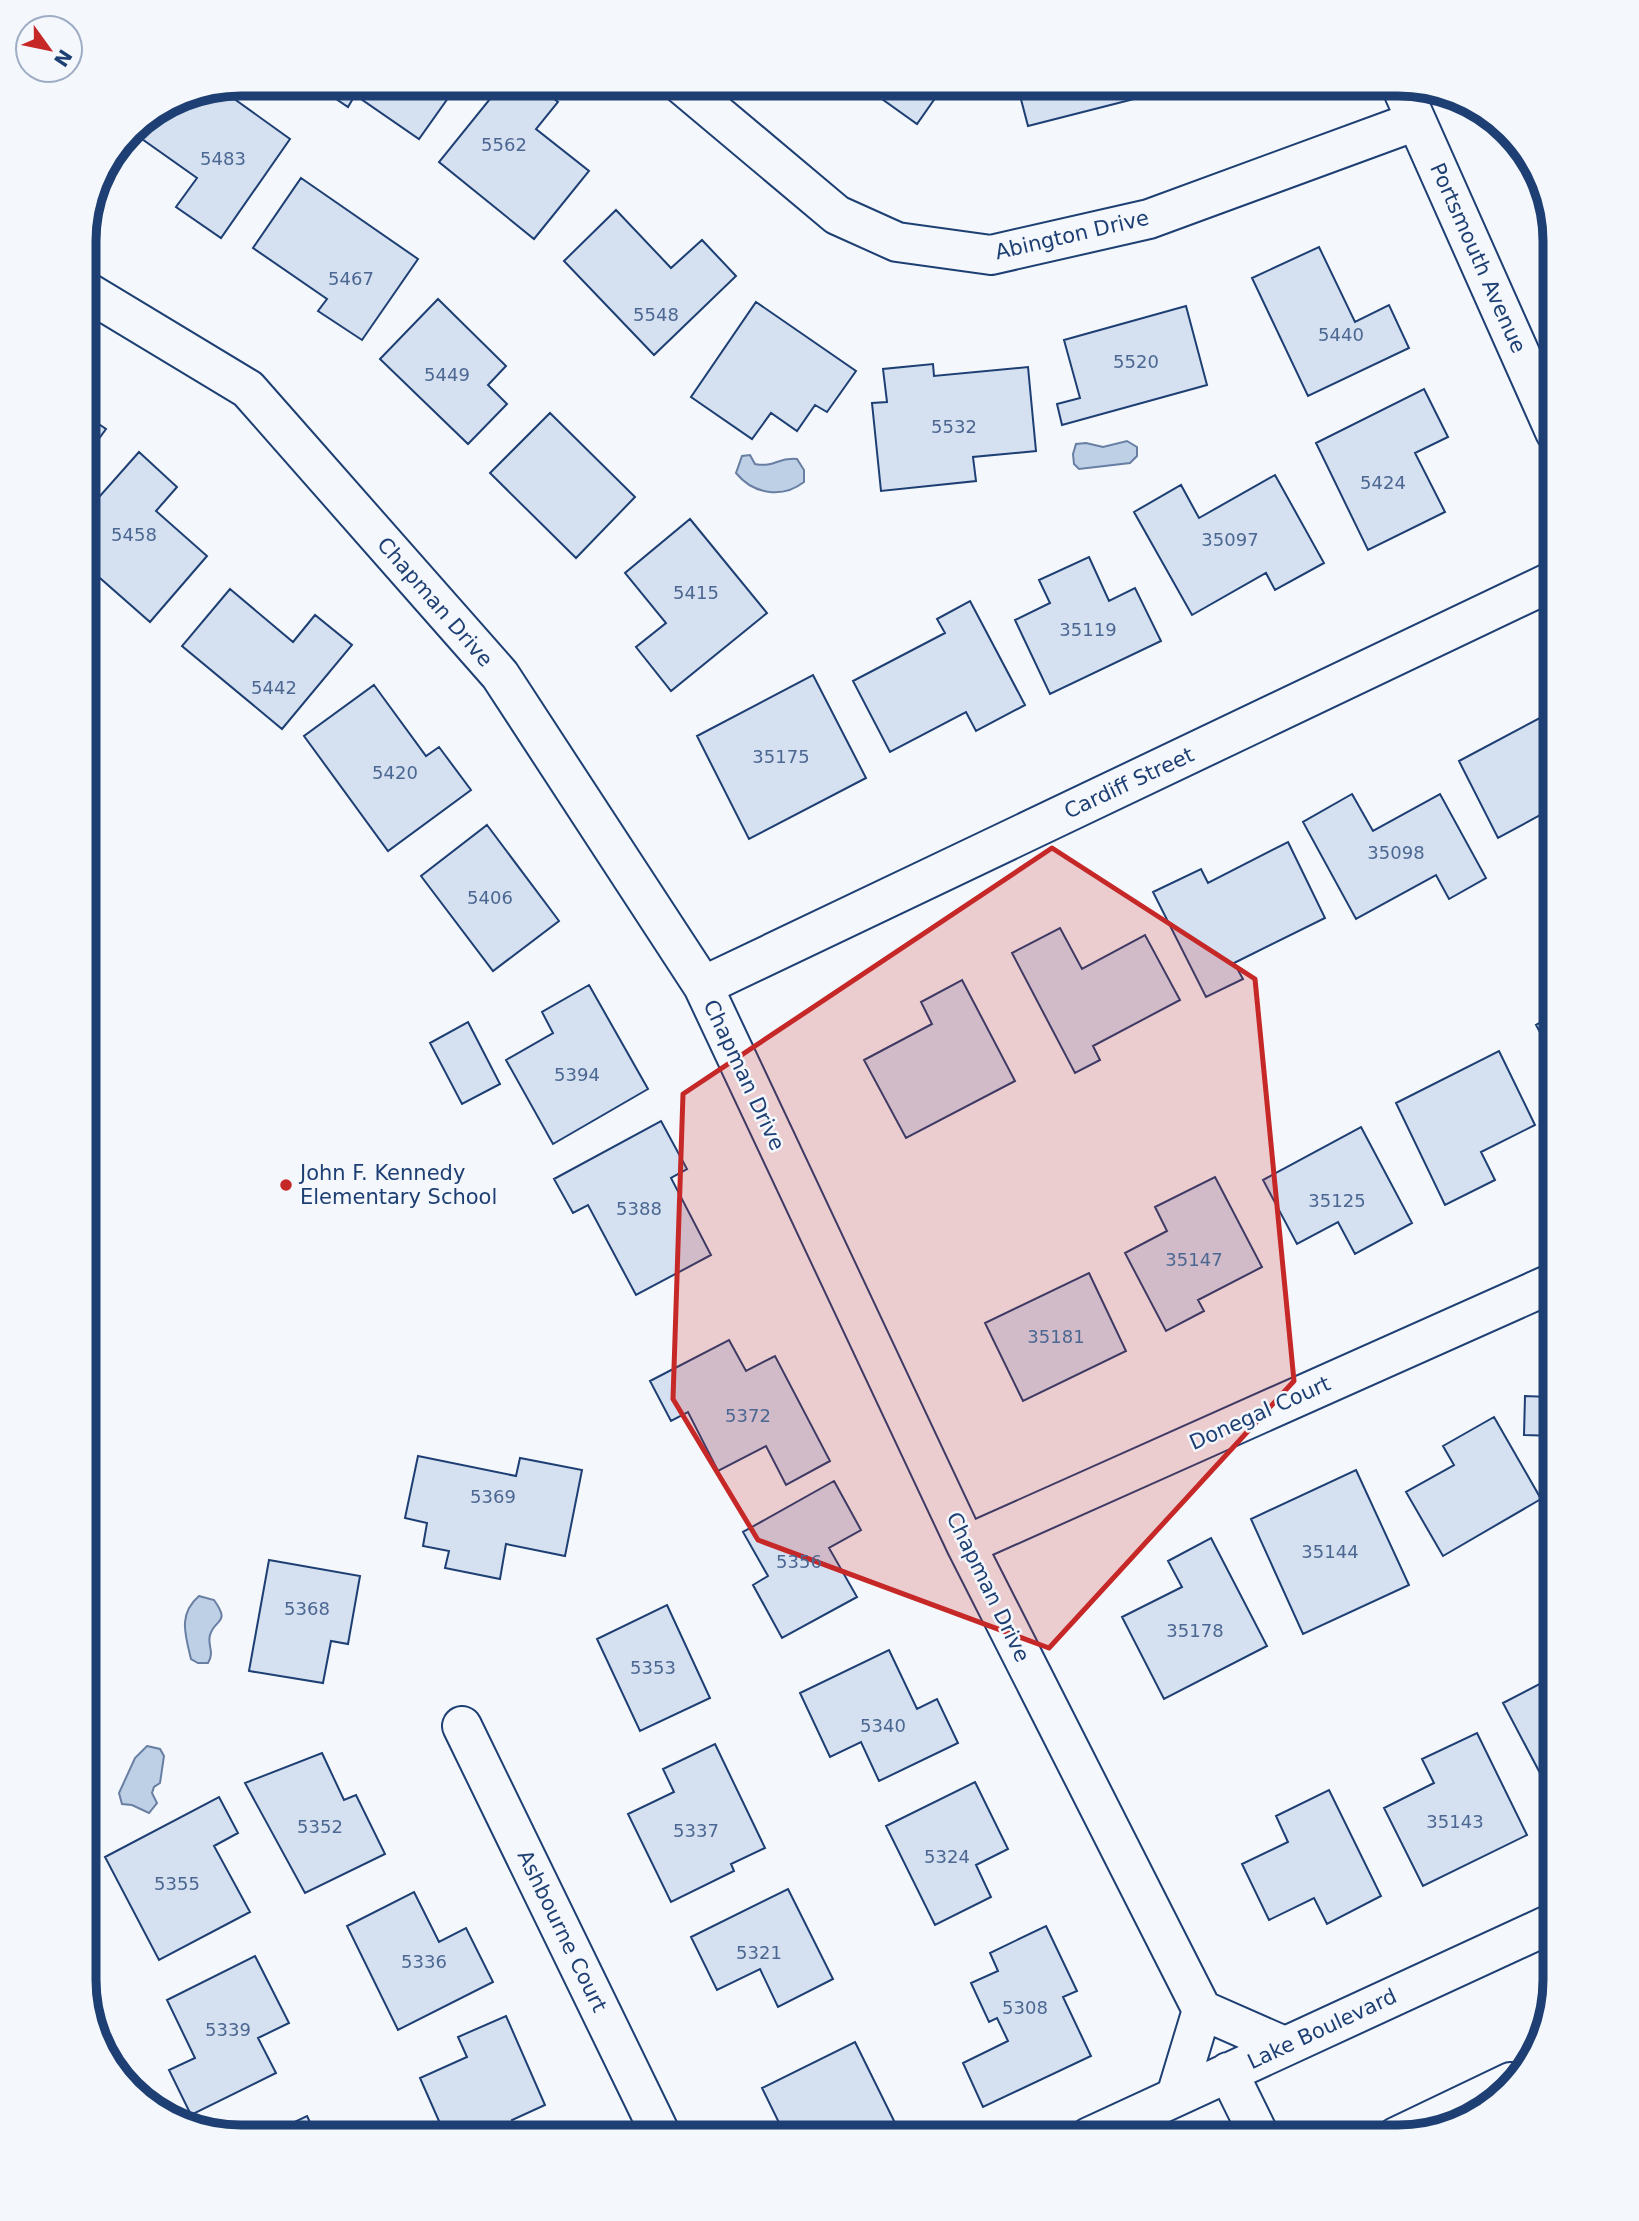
<svg xmlns="http://www.w3.org/2000/svg" width="1639" height="2221" font-family="'DejaVu Sans',sans-serif">
	<rect width="100%" height="100%" fill="#f4f7fb"/>
	<path fill="#bed0e5" stroke="#687fa3" stroke-width="2" d="M 1127,441 L 1137,447 L 1137,456 L 1130,463 L 1079,469 L 1074,464 L 1073,454 L 1076,444 L 1086,443 L 1103,447 Z
		M 750,455 L 755,464 C 775,468 777,457 797,459 L 804,470 L 804,482 C 782,499 753,494 736,473 L 742,456 Z
		M 199,1596 L 214,1600 C 231,1624 215,1618 210,1635 C 207,1645 215,1652 208,1663 L 198,1663 L 191,1659 C 185,1634 178,1614 199,1596 Z
		M 147,1746 L 160,1749 L 164,1756 L 160,1783 L 154,1787 L 152,1793 L 157,1803 L 149,1813 L 132,1805 L 122,1804 L 119,1793 L 135,1758 Z"/>
	<path fill="#d5e0f0" stroke="#1d3f73" stroke-width="2" d="M 314,84 L 458,84 L 419,139 L 355,95 L 348,107 Z
		M 502,84 L 535,84 L 558,102 L 536,129 L 589,171 L 534,239 L 439,162 Z
		M 861,84 L 945,84 L 917,124 Z
		M 1017,84 L 1130,84 L 1134,99 L 1028,126 Z
		M 1164,84 L 1191,84 L 1166,91 Z
		M 219,88 L 290,139 L 221,238 L 176,207 L 197,178 L 142,139 L 167,105 L 181,96 Z
		M 301,178 L 418,259 L 362,340 L 318,311 L 327,299 L 253,248 Z
		M 616,210 L 671,268 L 702,240 L 736,276 L 654,355 L 564,261 Z
		M 1319,247 L 1355,322 L 1389,305 L 1409,348 L 1308,396 L 1252,278 Z
		M 438,299 L 506,366 L 488,385 L 507,404 L 468,444 L 380,359 Z
		M 756,302 L 856,371 L 827,412 L 815,405 L 797,431 L 771,413 L 752,439 L 691,397 Z
		M 1186,306 L 1207,385 L 1062,425 L 1057,404 L 1080,398 L 1064,340 Z
		M 933,364 L 934,376 L 1028,367 L 1036,451 L 973,457 L 976,481 L 881,491 L 872,403 L 887,402 L 883,369 Z
		M 1424,389 L 1448,437 L 1415,453 L 1445,512 L 1368,550 L 1316,443 Z
		M 550,413 L 635,497 L 576,558 L 490,473 Z
		M 84,414 L 106,429 L 84,459 Z
		M 139,452 L 177,487 L 156,511 L 207,556 L 150,622 L 84,564 L 84,514 Z
		M 1275,475 L 1324,563 L 1275,590 L 1266,573 L 1192,615 L 1134,512 L 1181,485 L 1199,518 Z
		M 690,519 L 767,613 L 671,691 L 636,647 L 666,623 L 625,573 Z
		M 1089,557 L 1109,601 L 1135,588 L 1161,641 L 1050,694 L 1015,620 L 1050,603 L 1039,580 Z
		M 230,589 L 293,642 L 315,615 L 352,645 L 282,729 L 182,646 Z
		M 970,601 L 1025,705 L 976,731 L 966,712 L 890,752 L 853,681 L 945,633 L 937,619 Z
		M 813,675 L 866,778 L 749,839 L 697,736 Z
		M 374,685 L 426,756 L 439,747 L 471,790 L 388,851 L 304,736 Z
		M 1555,710 L 1555,807 L 1498,838 L 1459,761 Z
		M 1352,794 L 1373,831 L 1440,794 L 1486,878 L 1449,899 L 1436,875 L 1356,919 L 1303,822 Z
		M 487,825 L 559,921 L 493,971 L 421,876 Z
		M 1288,842 L 1325,918 L 1234,963 L 1243,979 L 1206,997 L 1153,892 L 1201,869 L 1208,883 Z
		M 1060,928 L 1082,969 L 1145,935 L 1180,1000 L 1093,1046 L 1100,1060 L 1075,1073 L 1012,953 Z
		M 962,980 L 1015,1081 L 906,1138 L 864,1060 L 932,1024 L 921,1002 Z
		M 589,985 L 648,1089 L 553,1144 L 506,1060 L 553,1033 L 542,1012 Z
		M 1555,1014 L 1555,1060 L 1536,1025 Z
		M 468,1022 L 500,1084 L 462,1104 L 430,1043 Z
		M 1499,1051 L 1535,1125 L 1481,1152 L 1495,1180 L 1445,1205 L 1396,1103 Z
		M 661,1121 L 687,1169 L 671,1178 L 711,1255 L 636,1295 L 588,1205 L 573,1213 L 554,1179 Z
		M 1361,1127 L 1412,1223 L 1355,1254 L 1338,1222 L 1297,1244 L 1263,1180 Z
		M 1215,1177 L 1262,1267 L 1198,1300 L 1204,1311 L 1166,1331 L 1125,1253 L 1167,1231 L 1155,1207 Z
		M 1089,1273 L 1126,1351 L 1023,1401 L 985,1323 Z
		M 729,1340 L 746,1371 L 775,1356 L 830,1461 L 786,1485 L 766,1446 L 718,1471 L 688,1412 L 671,1421 L 650,1381 Z
		M 1550,1379 L 1555,1379 L 1555,1436 L 1524,1435 L 1525,1396 L 1550,1397 Z
		M 1494,1417 L 1541,1499 L 1443,1556 L 1406,1492 L 1454,1465 L 1443,1446 Z
		M 418,1456 L 516,1476 L 520,1458 L 582,1470 L 565,1556 L 506,1544 L 500,1579 L 445,1568 L 449,1551 L 423,1546 L 427,1523 L 405,1518 Z
		M 1356,1470 L 1409,1585 L 1303,1634 L 1251,1519 Z
		M 834,1481 L 861,1530 L 829,1548 L 857,1597 L 782,1638 L 753,1585 L 768,1576 L 743,1532 Z
		M 1211,1538 L 1267,1646 L 1164,1699 L 1122,1617 L 1182,1587 L 1168,1561 Z
		M 269,1560 L 360,1576 L 348,1644 L 331,1641 L 323,1683 L 249,1671 Z
		M 667,1605 L 710,1698 L 640,1731 L 597,1639 Z
		M 889,1650 L 917,1709 L 937,1699 L 958,1743 L 879,1781 L 861,1742 L 830,1757 L 800,1693 Z
		M 1555,1676 L 1555,1789 L 1550,1792 L 1503,1703 Z
		M 1477,1733 L 1527,1835 L 1423,1886 L 1384,1808 L 1434,1783 L 1422,1759 Z
		M 715,1744 L 765,1848 L 731,1864 L 734,1871 L 671,1902 L 628,1814 L 674,1792 L 663,1769 Z
		M 322,1753 L 344,1800 L 356,1795 L 385,1854 L 305,1893 L 245,1783 Z
		M 975,1782 L 1008,1849 L 976,1865 L 991,1897 L 935,1925 L 886,1826 Z
		M 1329,1790 L 1381,1896 L 1327,1924 L 1314,1898 L 1269,1920 L 1242,1864 L 1288,1842 L 1276,1816 Z
		M 219,1797 L 238,1833 L 214,1846 L 250,1912 L 159,1960 L 105,1857 Z
		M 788,1889 L 833,1979 L 778,2007 L 760,1969 L 717,1990 L 691,1937 Z
		M 414,1892 L 439,1942 L 466,1928 L 493,1982 L 398,2030 L 347,1926 Z
		M 1046,1926 L 1077,1991 L 1063,1997 L 1091,2056 L 983,2107 L 963,2063 L 1008,2041 L 997,2018 L 989,2022 L 971,1983 L 998,1971 L 990,1953 Z
		M 255,1956 L 289,2023 L 258,2038 L 276,2073 L 191,2115 L 169,2070 L 195,2058 L 167,2000 Z
		M 506,2016 L 545,2105 L 512,2120 L 519,2137 L 446,2137 L 420,2078 L 467,2057 L 458,2037 Z
		M 855,2042 L 902,2137 L 786,2137 L 762,2088 Z
		M 307,2116 L 317,2137 L 263,2137 Z"/>
	<g fill="none" stroke-linecap="round" stroke-linejoin="round">
		<defs>
			<path id="minor" d="M 681,84 L 837,215 L 897,242 L 991,255 L 1149,219 L 1416,121
				M 1400,84 L 1555,432
				M 84,290 L 248,389 L 500,675 L 703,986 L 966,1545 L 1202,2010 L 1284,2046
				M 703,986 L 1555,580
				M 966,1545 L 1555,1282
				M 462,1726 L 662,2137
				M 1176,2096 L 1202,2010"/>
			<path id="tertiary" d="M 1228,2072 L 1260,2137
				M 1089,2137 L 1555,1922
				M 1396,2137 L 1511,2082"/>
		</defs>
		<use href="#minor" stroke="#1d3f73" stroke-width="42"/>
		<use href="#tertiary" stroke="#1d3f73" stroke-width="42"/>
		<use href="#minor" stroke="#f4f7fb" stroke-width="38"/>
		<use href="#tertiary" stroke="#f4f7fb" stroke-width="38"/>
	</g>
	<path fill="#c62828" fill-opacity="0.2" stroke="#c62828" stroke-width="5" stroke-linejoin="round" d="M 1052,848 L 1255,979 L 1294,1381 L 1049,1648 L 758,1540 L 673,1399 L 683,1094 Z"/>
	<circle fill="#c62828" stroke="#f4f7fb" stroke-width="2.5" cx="286" cy="1185" r="7"/>
	<g text-anchor="middle" stroke-width="5" stroke-linejoin="round" paint-order="stroke">
		<g font-size="18" fill="#4b6792">
			<text x="504" y="151">5562</text>
			<text x="223" y="165">5483</text>
			<text x="351" y="285">5467</text>
			<text x="656" y="321">5548</text>
			<text x="1341" y="341">5440</text>
			<text x="1136" y="368">5520</text>
			<text x="447" y="381">5449</text>
			<text x="954" y="433">5532</text>
			<text x="1383" y="489">5424</text>
			<text x="134" y="541">5458</text>
			<text x="1230" y="546">35097</text>
			<text x="696" y="599">5415</text>
			<text x="1088" y="636">35119</text>
			<text x="274" y="694">5442</text>
			<text x="781" y="763">35175</text>
			<text x="395" y="779">5420</text>
			<text x="1396" y="859">35098</text>
			<text x="490" y="904">5406</text>
			<text x="577" y="1081">5394</text>
			<text x="1337" y="1207">35125</text>
			<text x="639" y="1215">5388</text>
			<text x="1194" y="1266">35147</text>
			<text x="1056" y="1343">35181</text>
			<text x="748" y="1422">5372</text>
			<text x="493" y="1503">5369</text>
			<text x="1330" y="1558">35144</text>
			<text x="799" y="1568">5356</text>
			<text x="307" y="1615">5368</text>
			<text x="1195" y="1637">35178</text>
			<text x="653" y="1674">5353</text>
			<text x="883" y="1732">5340</text>
			<text x="1455" y="1828">35143</text>
			<text x="320" y="1833">5352</text>
			<text x="696" y="1837">5337</text>
			<text x="947" y="1863">5324</text>
			<text x="177" y="1890">5355</text>
			<text x="759" y="1959">5321</text>
			<text x="424" y="1968">5336</text>
			<text x="1025" y="2014">5308</text>
			<text x="228" y="2036">5339</text>
		</g>
		<g font-size="21" fill="#1d3f73" stroke="#f4f7fb">
			<text transform="translate(1072 235) rotate(-13)" y="7">Abington Drive</text>
			<text transform="translate(1478 258) rotate(66)" y="7">Portsmouth Avenue</text>
			<text transform="translate(435 602) rotate(49)" y="7">Chapman Drive</text>
			<text transform="translate(1129 783) rotate(-25)" y="7">Cardiff Street</text>
			<text transform="translate(744 1075) rotate(65)" y="7">Chapman Drive</text>
			<text transform="translate(1260 1413) rotate(-24)" y="7">Donegal Court</text>
			<text transform="translate(988 1587) rotate(64)" y="7">Chapman Drive</text>
			<text transform="translate(562 1931) rotate(64)" y="7">Ashbourne Court</text>
			<text transform="translate(1322 2029) rotate(-25)" y="7">Lake Boulevard</text>
		</g>
		<g font-size="21" fill="#1d3f73" stroke="#f4f7fb" text-anchor="start">
			<text x="300" y="1180">John F. Kennedy<tspan x="300" dy="24">Elementary School</tspan></text>
		</g>
	</g>
	<path d="M0 0H1639V2221H0ZM241 96H1398A145 145 0 0 1 1543 241V1980A145 145 0 0 1 1398 2125H241A145 145 0 0 1 96 1980V241A145 145 0 0 1 241 96Z" fill="#f4f7fb" fill-rule="evenodd"/>
	<path fill="none" stroke="#1d3f73" stroke-width="9" d="M241 96H1398A145 145 0 0 1 1543 241V1980A145 145 0 0 1 1398 2125H241A145 145 0 0 1 96 1980V241A145 145 0 0 1 241 96Z"/>
	<g transform="translate(49 49) rotate(123)"><circle r="33" fill="#f4f7fb" stroke="#9eadc5" stroke-width="2"/>
	<path d="M0-5L12 26L0 18L-12 26Z" fill="#c62828"/>
	<text y="-10" font-size="19" font-weight="bold" text-anchor="middle" fill="#1d3f73">N</text>
	</g>
</svg>
